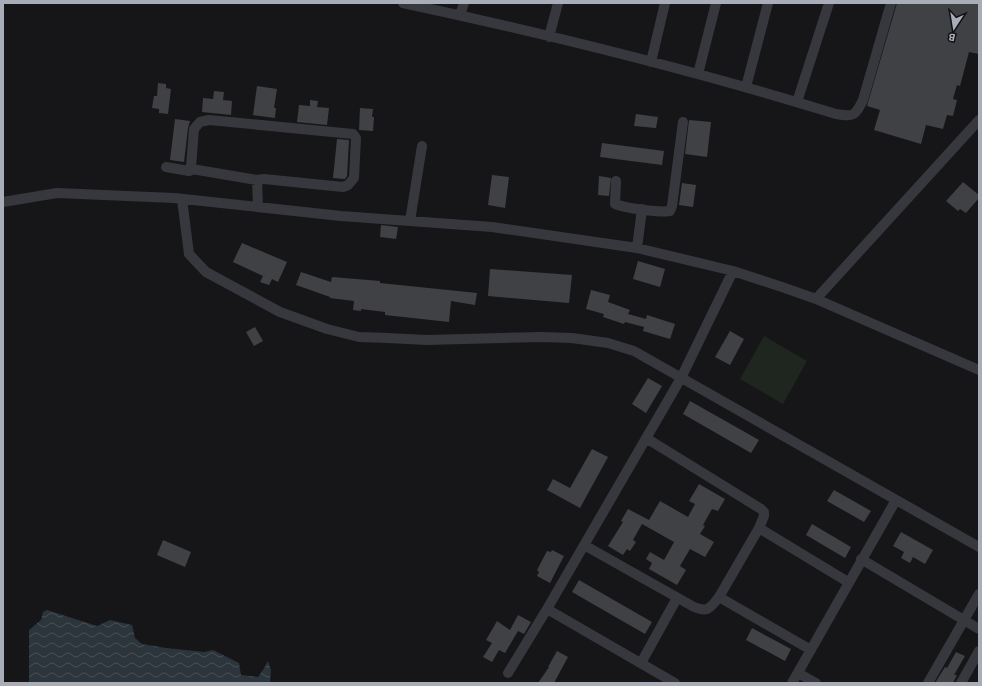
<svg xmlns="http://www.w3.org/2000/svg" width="982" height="686" font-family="'Source Sans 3',sans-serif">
	<defs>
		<pattern id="water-waves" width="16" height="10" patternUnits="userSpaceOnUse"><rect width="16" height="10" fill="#2c353c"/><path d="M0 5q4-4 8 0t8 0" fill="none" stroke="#485056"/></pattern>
	</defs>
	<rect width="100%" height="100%" fill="#161618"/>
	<path fill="#1e261f" d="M 764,336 L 807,361 L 783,404 L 740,379 Z"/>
	<path fill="url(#water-waves)" d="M 47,610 L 97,626 L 110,620 L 132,625 L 135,638 L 142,644 L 166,648 L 204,652 L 213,650 L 239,663 L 241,675 L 258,677 L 263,670 L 268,661 L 271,670 L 270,683 L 29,683 L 29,630 L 41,620 L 43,612 Z"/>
	<path fill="#404145" d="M 897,3 L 979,3 L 979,54 L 969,52 L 960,86 L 957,85 L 953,99 L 957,100 L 953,116 L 947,115 L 943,129 L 926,125 L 921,144 L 874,130 L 880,110 L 867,106 Z
		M 158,83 L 166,84 L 166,88 L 171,89 L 168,114 L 159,113 L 159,109 L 152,108 L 154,96 L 157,96 Z
		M 257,86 L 277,89 L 274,108 L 276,108 L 275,118 L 253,115 Z
		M 214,91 L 224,92 L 223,100 L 232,101 L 231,115 L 202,112 L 203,98 L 213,99 Z
		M 310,100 L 318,101 L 317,107 L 329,108 L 327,125 L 297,122 L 299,105 L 310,106 Z
		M 360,108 L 373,109 L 372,117 L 374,117 L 373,131 L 359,130 Z
		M 636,114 L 658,117 L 656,128 L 634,126 Z
		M 175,119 L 190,121 L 188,128 L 184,162 L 170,160 Z
		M 689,120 L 711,122 L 707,157 L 685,154 Z
		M 337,139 L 349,140 L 347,176 L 345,179 L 333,178 Z
		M 602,143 L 664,151 L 662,165 L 600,157 Z
		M 492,175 L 509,177 L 505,208 L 488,205 Z
		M 599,176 L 611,178 L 609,196 L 598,195 Z
		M 963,182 L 979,195 L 979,198 L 966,213 L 960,209 L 958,211 L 946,201 Z
		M 682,183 L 696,185 L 693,207 L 679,205 Z
		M 381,225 L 398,227 L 396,239 L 380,237 Z
		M 242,243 L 287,262 L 278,282 L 272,279 L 269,285 L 260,282 L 263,276 L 233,262 Z
		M 638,261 L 665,269 L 660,287 L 633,279 Z
		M 490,269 L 572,275 L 569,303 L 488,296 Z
		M 301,272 L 331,282 L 332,277 L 380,281 L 380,283 L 477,293 L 475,305 L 451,301 L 449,322 L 385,315 L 385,312 L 361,309 L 361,311 L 353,310 L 354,301 L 330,298 L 330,297 L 296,285 Z
		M 591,290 L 610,295 L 608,302 L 630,310 L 628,314 L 646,319 L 647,315 L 675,324 L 670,339 L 643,331 L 644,327 L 625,322 L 624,324 L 603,317 L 604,314 L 586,309 Z
		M 255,327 L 263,341 L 254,346 L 246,332 Z
		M 730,331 L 744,339 L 730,365 L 715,357 Z
		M 648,378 L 662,386 L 646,413 L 632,404 Z
		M 690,401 L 759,440 L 751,453 L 683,414 Z
		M 592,449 L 608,457 L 580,508 L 547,490 L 553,479 L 570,488 Z
		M 699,484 L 725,499 L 718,511 L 712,509 L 703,525 L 705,526 L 700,534 L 714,542 L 705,557 L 690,549 L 680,566 L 686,570 L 677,585 L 649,569 L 652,563 L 646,559 L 650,552 L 664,560 L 674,542 L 642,524 L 633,540 L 636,542 L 630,551 L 627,549 L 623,555 L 608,546 L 623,522 L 621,521 L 628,509 L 649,520 L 660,501 L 688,517 L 695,504 L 689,501 Z
		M 834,490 L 871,511 L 864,522 L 827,501 Z
		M 812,524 L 851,547 L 845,558 L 806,535 Z
		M 901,532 L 933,550 L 925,564 L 913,557 L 910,563 L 901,558 L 904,552 L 893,546 Z
		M 163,540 L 191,552 L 185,567 L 157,555 Z
		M 552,550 L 564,556 L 550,583 L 537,576 L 539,572 L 537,570 L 547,551 L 551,552 Z
		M 579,580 L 652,622 L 645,634 L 572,592 Z
		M 518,615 L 531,622 L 524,634 L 518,631 L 505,653 L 499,650 L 492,662 L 483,657 L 492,643 L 486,640 L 497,621 L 510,630 Z
		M 752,628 L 791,649 L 785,661 L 746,640 Z
		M 557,651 L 568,657 L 554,683 L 538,683 L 549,667 L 548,667 Z
		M 956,652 L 965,656 L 954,675 L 957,675 L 953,683 L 935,683 L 945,667 L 947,668 Z"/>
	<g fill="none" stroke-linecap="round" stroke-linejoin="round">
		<path stroke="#37383d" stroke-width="10" d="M 403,3 C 548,34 693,70 836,114 C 854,117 855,116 863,100 L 891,3
			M 460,15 L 464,3
			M 549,37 L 558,3
			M 651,62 L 665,3
			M 698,74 L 716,3
			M 746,87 L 768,3
			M 797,102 L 829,3
			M 209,120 L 353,134 L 356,138 L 354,178 L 348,185 L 343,187 L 264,179 L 257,180 L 192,169 L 191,167 L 194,129 L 200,122 Z
			M 166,167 L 189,171 L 192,169
			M 257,180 L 258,207
			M 616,181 L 615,204 C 626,208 659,213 670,211 L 672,206 L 683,122
			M 182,199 L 189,254 L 206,272 L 280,312 L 327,329 L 359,337 L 388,338 L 427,340 L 540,337 L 572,338 L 608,343 L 634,351 L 979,547
			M 3,202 L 57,193 L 174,198 L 341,216 L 492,227 L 637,248 L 733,271 L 782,287 L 816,299 L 979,370
			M 410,221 L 422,146
			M 637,248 L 642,209
			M 816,299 L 979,120
			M 646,438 L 761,509 L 764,512 L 764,516 L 759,528 L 848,582
			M 584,545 L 694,607 C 708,613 710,608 719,597 L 811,650
			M 861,559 L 979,629
			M 719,597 L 759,528
			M 547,609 L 675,683
			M 641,663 L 677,598
			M 508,673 L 547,609 L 681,378 L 733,271
			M 798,673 L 816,683
			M 792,683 L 896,500
			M 928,683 L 979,594
			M 961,683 L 979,651"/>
	</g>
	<rect width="982" height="686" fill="none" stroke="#a8adb8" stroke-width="8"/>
	<g transform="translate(954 28) rotate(192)" stroke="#111113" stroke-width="3" paint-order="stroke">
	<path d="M0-3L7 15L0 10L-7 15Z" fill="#a8adb8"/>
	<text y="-6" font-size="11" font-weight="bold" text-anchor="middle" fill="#a8adb8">B</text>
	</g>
</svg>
